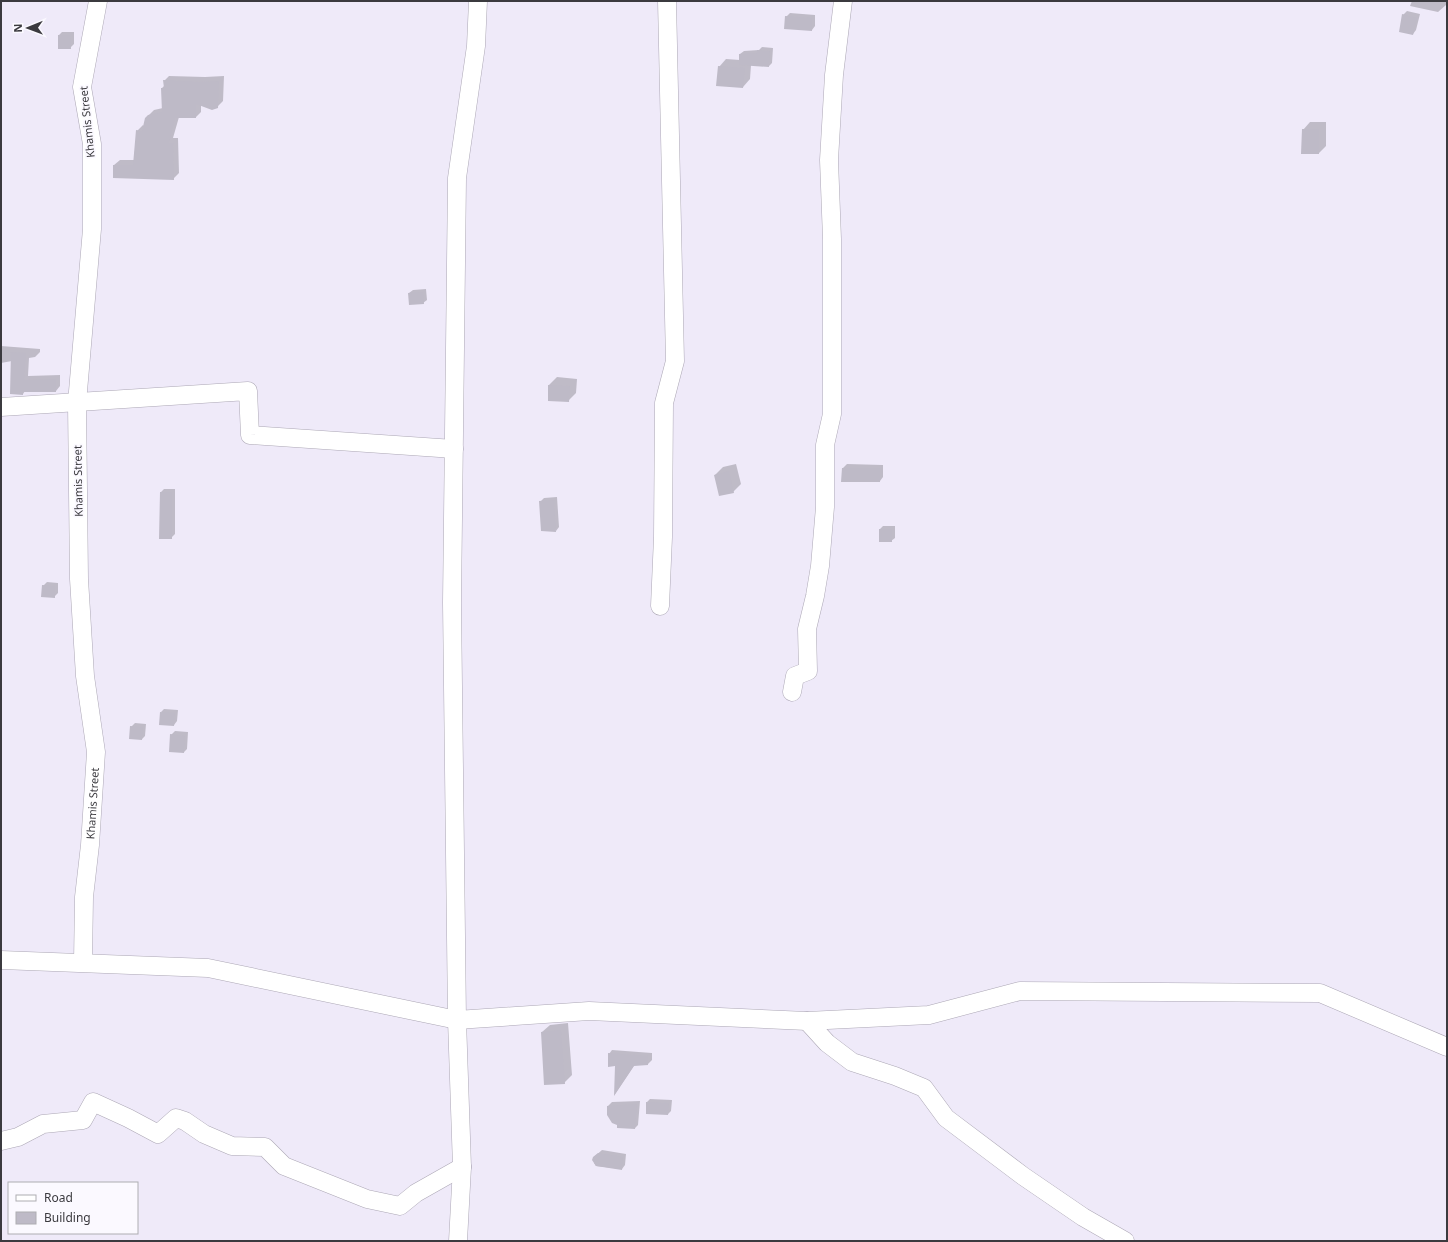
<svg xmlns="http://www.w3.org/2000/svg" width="1448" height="1242" font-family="'Noto Sans',sans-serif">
	<rect width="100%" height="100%" fill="#efeaf9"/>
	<path fill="#0003" d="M 1412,1 L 1447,1 L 1446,5 L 1438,12 L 1410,6 Z
		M 1407,11 L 1420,14 L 1416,30 L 1413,34 L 1403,15 Z
		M 790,13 L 815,15 L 815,26 L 812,30 L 786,17 Z
		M 62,32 L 74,32 L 74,44 L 70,48 L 59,35 Z
		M 762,47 L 773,48 L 772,63 L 769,66 L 751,65 L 750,79 L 743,87 L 719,67 L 726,59 L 740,60 L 740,54 L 744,51 L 759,50 Z
		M 169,76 L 205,77 L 224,76 L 223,101 L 217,107 L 201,105 L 201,112 L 196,117 L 179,117 L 173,138 L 178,138 L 179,173 L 173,179 L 114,165 L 120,160 L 134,160 L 137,131 L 143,125 L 144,126 L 146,118 L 154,110 L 163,108 L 162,88 L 165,85 L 164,81 Z
		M 1310,122 L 1326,122 L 1326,146 L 1319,153 L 1303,130 Z
		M 426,289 L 427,300 L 423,303 L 409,293 L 413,290 Z
		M 1,346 L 40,349 L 40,352 L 35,357 L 29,358 L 28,376 L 60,375 L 60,386 L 56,391 L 25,391 L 23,394 L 12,361 L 1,363 Z
		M 557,377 L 577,379 L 576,393 L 568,401 L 549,400 L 549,385 Z
		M 736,464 L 741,484 L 733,492 L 715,475 L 723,467 Z
		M 847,464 L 883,465 L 883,477 L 880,481 L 842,481 L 843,468 Z
		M 164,489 L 175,489 L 175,534 L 171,538 L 161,492 Z
		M 557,497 L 559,527 L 556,531 L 540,502 L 544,498 Z
		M 883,526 L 895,526 L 895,538 L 891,541 L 880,529 Z
		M 47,582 L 58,583 L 58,593 L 54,597 L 43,586 Z
		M 164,709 L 178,710 L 177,721 L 174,725 L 161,712 Z
		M 135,723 L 146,724 L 145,736 L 142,739 L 131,727 Z
		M 175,731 L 188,732 L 187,749 L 184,752 L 171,735 Z
		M 568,1023 L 572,1075 L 564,1083 L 542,1032 L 550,1025 Z
		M 612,1050 L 652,1053 L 652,1060 L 648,1064 L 635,1064 L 615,1094 L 616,1065 L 609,1054 Z
		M 650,1099 L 672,1100 L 671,1111 L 668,1114 L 647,1102 Z
		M 640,1101 L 638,1125 L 635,1128 L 618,1124 L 608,1106 L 612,1102 Z
		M 602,1150 L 626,1154 L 625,1165 L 622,1169 L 596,1166 L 594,1163 L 594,1157 Z"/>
	<path fill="#bebac7" d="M 1402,14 L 1417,18 L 1413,35 L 1399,32 Z
		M 785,16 L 812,18 L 812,31 L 784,29 Z
		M 58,35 L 70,35 L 71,49 L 58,49 Z
		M 757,50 L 770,51 L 769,67 L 739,65 L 739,54 L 757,53 Z
		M 718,66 L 745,68 L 743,88 L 716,86 Z
		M 163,80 L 199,82 L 219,81 L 218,108 L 212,110 L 196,104 L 196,118 L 175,118 L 169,143 L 173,143 L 174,180 L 113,178 L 113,165 L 133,165 L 136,130 L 142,131 L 145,118 L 148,115 L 162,112 L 161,88 L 164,88 Z
		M 1302,129 L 1319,129 L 1319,154 L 1301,154 Z
		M 423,292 L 424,304 L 409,305 L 408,293 Z
		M 11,352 L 26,353 L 24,380 L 56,379 L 56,392 L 23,392 L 23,395 L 10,394 Z
		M 548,385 L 570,386 L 569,402 L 548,401 Z
		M 842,468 L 880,468 L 880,482 L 841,482 Z
		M 729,471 L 734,493 L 719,496 L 714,475 Z
		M 160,492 L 172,492 L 172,539 L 159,539 Z
		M 554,500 L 556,532 L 541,531 L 539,501 Z
		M 879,529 L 892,529 L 892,542 L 879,542 Z
		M 42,585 L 55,586 L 55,598 L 41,597 Z
		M 160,712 L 175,713 L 174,726 L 159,725 Z
		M 130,726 L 143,727 L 142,740 L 129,739 Z
		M 170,734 L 185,736 L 184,753 L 169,752 Z
		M 561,1030 L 565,1084 L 544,1085 L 541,1032 Z
		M 608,1053 L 648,1056 L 648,1065 L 634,1066 L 614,1096 L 615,1066 L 608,1067 Z
		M 646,1102 L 669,1103 L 668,1115 L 646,1114 Z
		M 637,1104 L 635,1129 L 617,1128 L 617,1125 L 612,1123 L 607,1115 L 607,1106 Z
		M 598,1153 L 623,1157 L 622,1170 L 596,1166 L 592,1160 L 593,1157 Z"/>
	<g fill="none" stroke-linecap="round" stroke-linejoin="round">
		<defs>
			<g id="minor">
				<path d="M 1,407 L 248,391 L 250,435 L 454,449"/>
				<path d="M 660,606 L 663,537 L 664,403 L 675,361 L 667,1"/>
				<path d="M 792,692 L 795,676 L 808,671 L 807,629 L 815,596 L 820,566 L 825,507 L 825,445 L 832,414 L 832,239 L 829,160 L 834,75 L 843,1"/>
				<path d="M 1,960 L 208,968 L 457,1020 L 589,1011 L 807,1021 L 929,1015 L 1020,991 L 1320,993 L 1447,1047"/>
				<path id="s1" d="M 83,962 L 84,897 L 90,845 L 96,752 L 85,676 L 79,579 L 77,403 L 92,229 L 92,144 L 82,87 L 98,1"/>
				<path d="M 807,1021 L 827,1043 L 852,1062 L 895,1076 L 924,1088 L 946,1118 L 1023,1176 L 1083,1217 L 1125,1241"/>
				<path d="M 1,1141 L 18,1137 L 43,1124 L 83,1120 L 93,1102 L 128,1118 L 158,1134 L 176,1118 L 185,1121 L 204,1134 L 232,1146 L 265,1147 L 284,1166 L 367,1199 L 400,1206 L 416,1193 L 462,1167"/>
				<path d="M 458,1241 L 462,1167 L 457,1020 L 452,603 L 457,178 L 476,46 L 478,1"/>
			</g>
		</defs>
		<use href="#minor" stroke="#aca7b5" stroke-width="19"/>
		<use href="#minor" stroke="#fff" stroke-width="18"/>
	</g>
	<g text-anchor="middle" stroke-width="3.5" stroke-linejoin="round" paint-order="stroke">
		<g font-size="11" fill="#3b3a3f" stroke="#fbf9ff">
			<text transform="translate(87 122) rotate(-96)" y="4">Khamis Street</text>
			<text transform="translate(78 481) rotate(-91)" y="4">Khamis Street</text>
			<text dy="4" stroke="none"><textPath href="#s1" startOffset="159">Khamis Street</textPath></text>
		</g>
	</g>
	<rect width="1448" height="1242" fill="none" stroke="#3b3a3f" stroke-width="4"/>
	<rect x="8" y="1182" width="130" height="52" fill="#fbf9ff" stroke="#aeadb2"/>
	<rect x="16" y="1195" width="20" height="6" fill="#ffffff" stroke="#aeadb2"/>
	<text x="44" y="1202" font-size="12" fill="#3b3a3f">Road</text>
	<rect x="16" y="1212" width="20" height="12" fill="#bebac7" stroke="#aeadb2"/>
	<text x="44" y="1222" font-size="12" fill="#3b3a3f">Building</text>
	<g transform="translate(28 28) rotate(269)" stroke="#fbf9ff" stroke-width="3" paint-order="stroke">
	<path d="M0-3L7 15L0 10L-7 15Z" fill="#3b3a3f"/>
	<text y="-6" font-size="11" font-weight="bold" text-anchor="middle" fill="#3b3a3f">N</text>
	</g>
</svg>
